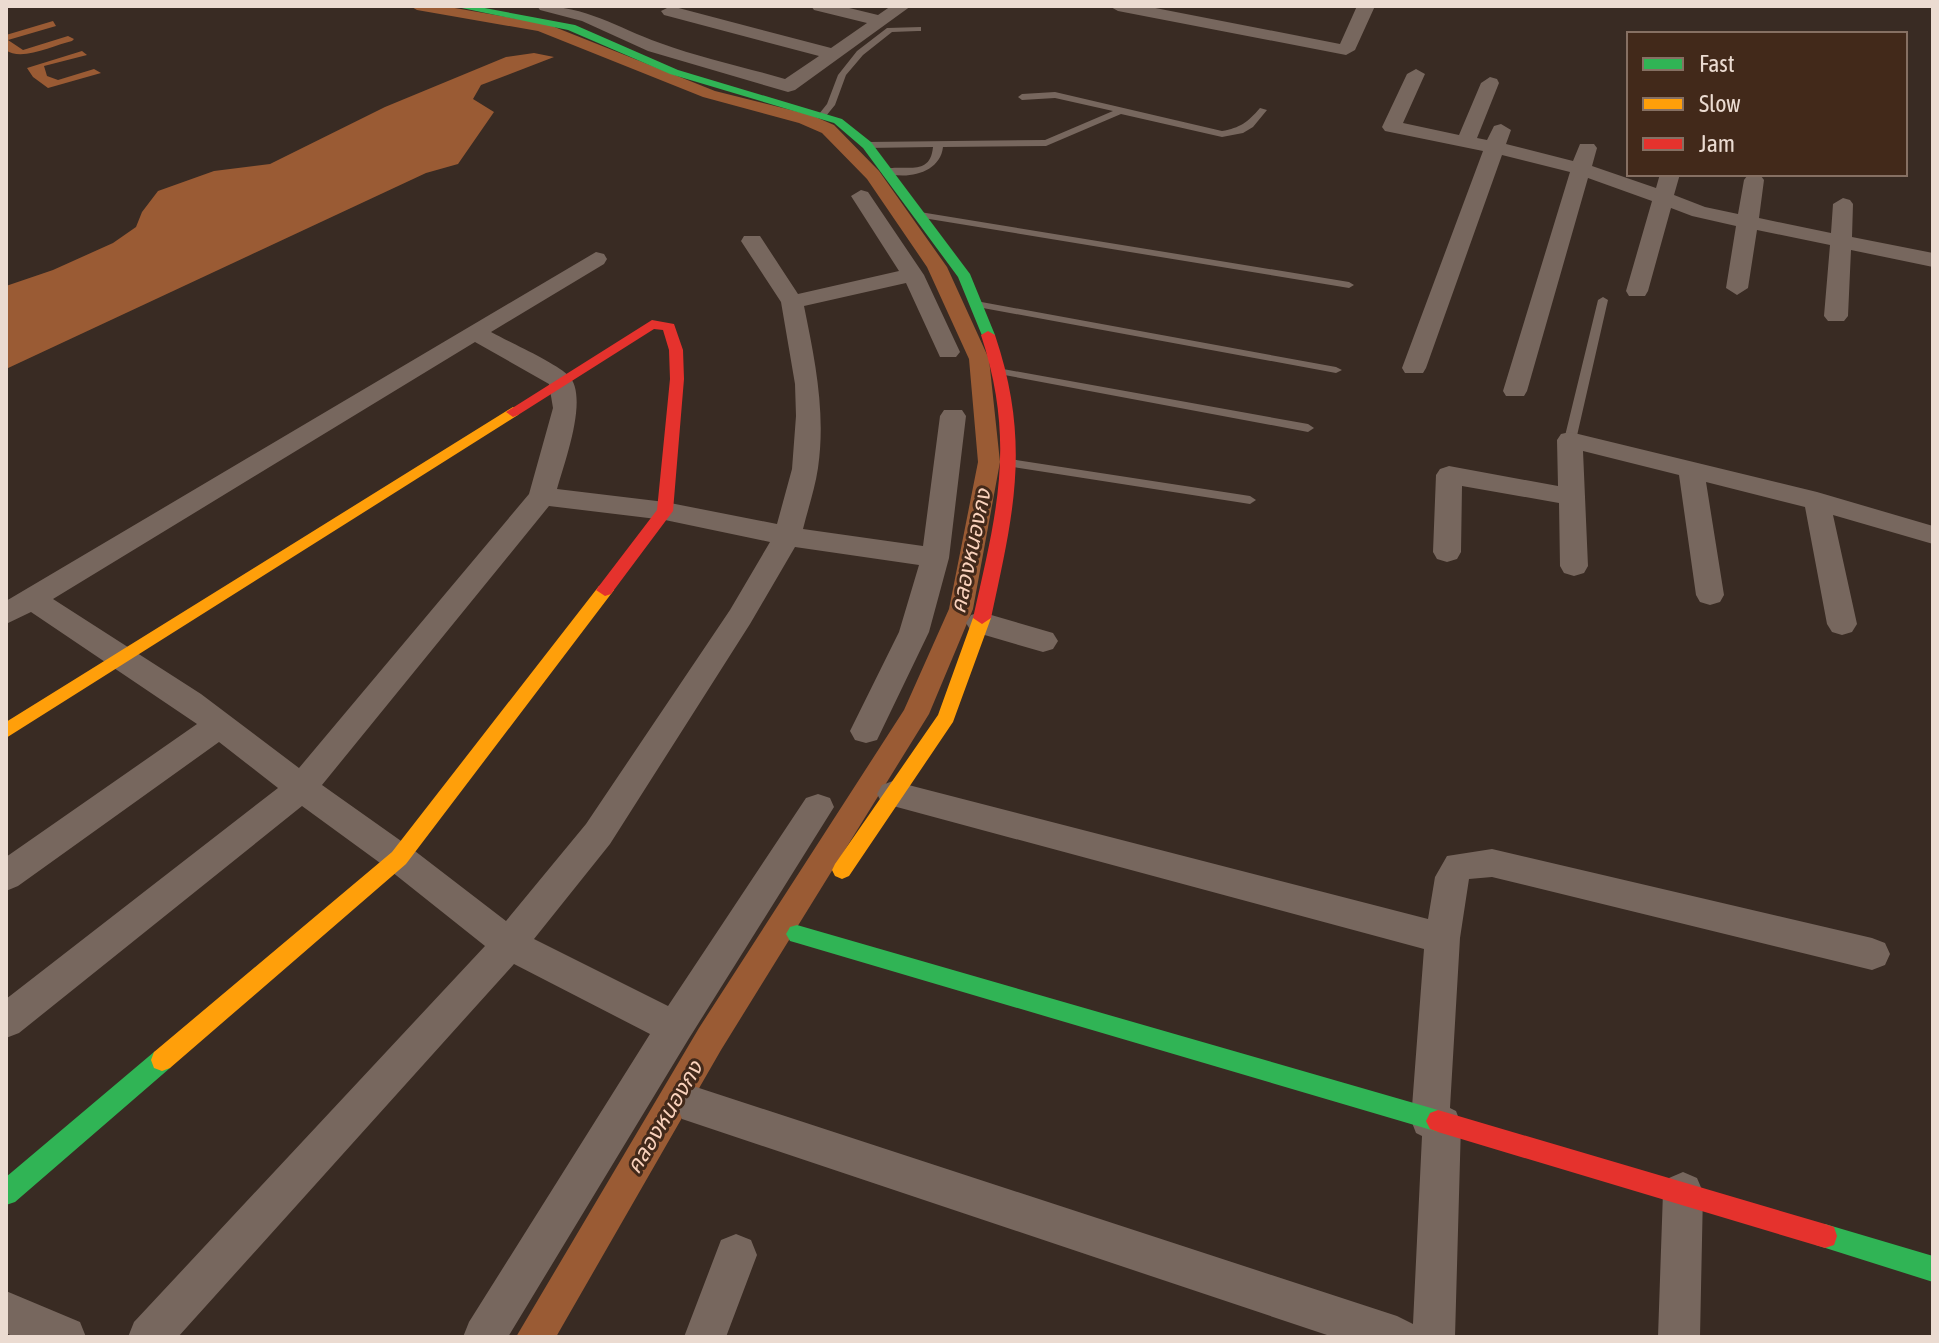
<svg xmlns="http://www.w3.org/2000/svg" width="1939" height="1343" font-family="'Asap Condensed','Noto Sans Thai',sans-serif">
	<rect width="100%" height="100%" fill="#392b23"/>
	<path fill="#9a5b34" d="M 53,21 L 56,26 L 8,40 L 23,50 L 68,36 L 74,39 L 72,41 C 54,45 21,62 6,50 L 6,35 Z
		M 82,51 L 87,55 L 44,66 L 47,76 L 58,80 L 94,69 L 101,73 L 48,88 L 33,77 L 27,68 Z
		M 534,53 L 554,57 L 481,85 L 473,99 L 494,112 L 458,164 L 426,173 L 6,369 L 6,286 L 53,270 L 113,243 L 136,227 L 142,212 L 158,191 L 214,171 L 270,164 L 385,107 L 506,57 Z"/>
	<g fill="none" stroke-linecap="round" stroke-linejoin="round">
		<path fill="#9a5b34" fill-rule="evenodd" d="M 410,6 L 443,6 L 547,24 L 715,91 L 811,115 L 834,125 L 879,171 L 947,267 L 989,359 L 1000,462 L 973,609 L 929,714 L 721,1050 L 556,1337 L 516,1337 L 699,1028 L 904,710 L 949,609 L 978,462 L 969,359 L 927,267 L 867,179 L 822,133 L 799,123 L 703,97 L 538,31 L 417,10 Z"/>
		<path fill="#77675e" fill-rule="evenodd" d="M 921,27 L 921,31 L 918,31 L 892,32 L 863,55 L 846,75 L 835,105 L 826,116 L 820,116 L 819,114 L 827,104 L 838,75 L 857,51 L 887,28 Z
			M 1055,92 L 1222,131 C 1240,128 1248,122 1260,108 L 1267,110 L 1253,127 L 1243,133 L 1222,137 L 1121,114 L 1046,146 L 943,147 C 940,175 902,181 881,171 C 900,161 930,180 933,147 L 867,148 L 862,145 L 867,142 L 1045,140 L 1113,111 L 1055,98 L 1022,100 L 1018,97 L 1022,94 Z
			M 920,212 L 1349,282 L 1354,285 L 1349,288 L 917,217 L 917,213 Z
			M 1603,297 L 1608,300 L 1576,440 L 1570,444 L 1564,440 L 1598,300 Z
			M 976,301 L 1336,367 L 1342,370 L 1336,373 L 972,306 L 971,304 Z
			M 1003,369 L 1308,424 L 1314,428 L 1308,432 L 999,374 L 999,370 Z
			M 1010,459 L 1250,496 L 1256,500 L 1250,504 L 1006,466 L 1004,463 Z"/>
		<path fill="#77675e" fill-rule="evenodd" d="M 537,6 C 588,6 615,27 660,43 C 701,58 744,67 785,79 L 819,56 L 664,15 L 661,11 L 671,6 L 831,48 L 867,23 L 814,10 L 811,6 L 841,6 L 878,15 L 891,6 L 911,6 L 795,90 L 788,92 L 648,51 L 582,21 L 540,10 Z
			M 1109,6 L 1145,6 L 1340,44 L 1357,6 L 1375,6 L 1355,50 L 1346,55 L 1118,11 Z
			M 1416,69 L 1425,74 L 1403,123 L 1459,135 L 1481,83 L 1490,77 L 1497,79 L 1499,83 L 1477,138 L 1487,140 L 1494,126 L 1501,124 L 1511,130 L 1506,144 L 1573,161 L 1580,144 L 1594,144 L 1597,148 L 1592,166 L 1656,188 L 1660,174 L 1680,174 L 1674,195 L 1705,207 L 1738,214 L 1744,180 L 1747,176 L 1761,176 L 1764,180 L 1759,218 L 1831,233 L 1833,204 L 1843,198 L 1850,200 L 1853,204 L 1852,237 L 1933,253 L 1933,267 L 1851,250 L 1848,316 L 1844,321 L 1828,321 L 1824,316 L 1830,245 L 1757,230 L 1748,288 L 1737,295 L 1726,288 L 1736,226 L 1692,216 L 1671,208 L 1648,291 L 1645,296 L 1629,296 L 1626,291 L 1652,201 L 1588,178 L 1527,391 L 1524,396 L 1506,396 L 1503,391 L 1570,172 L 1502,155 L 1426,368 L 1423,373 L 1405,373 L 1402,368 L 1483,151 L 1385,131 L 1382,127 L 1407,74 Z
			M 861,190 L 868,192 L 924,275 L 960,352 L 956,357 L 940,357 L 906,283 L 804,306 C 815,360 826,413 818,468 C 815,488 808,509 803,529 L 923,546 L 940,416 L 944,410 L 962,410 L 966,416 L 949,558 L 929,632 L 877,740 L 866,743 L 855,740 L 850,731 L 899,632 L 919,565 L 795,547 L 750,624 L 610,844 L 534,939 L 668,1006 L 806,798 L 818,794 L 830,798 L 834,807 L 688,1040 L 508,1337 L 463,1337 L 469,1322 L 650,1034 L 514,964 L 178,1337 L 128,1337 L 134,1322 L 485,946 L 387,868 L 302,806 L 19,1033 L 6,1038 L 6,999 L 278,788 L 219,742 L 18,886 L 6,891 L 6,857 L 197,724 L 31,612 L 6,624 L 6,601 L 596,252 L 604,254 L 607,259 L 604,264 L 491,332 C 511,343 552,361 568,375 C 590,395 564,463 557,489 L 665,502 L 777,524 L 792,469 L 796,416 L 795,384 L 781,302 L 741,241 L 744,236 L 760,236 L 798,294 L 899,271 L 851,196 ZM 475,342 L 549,384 L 553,408 L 529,494 L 299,768 L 201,694 L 53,599 ZM 549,506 L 665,520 L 770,542 L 730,610 L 586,824 L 506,921 L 411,848 L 322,785 Z
			M 1570,432 L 1817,492 L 1933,526 L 1933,544 L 1833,515 L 1857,624 L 1852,632 L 1842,635 L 1832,632 L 1827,624 L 1805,507 L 1706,482 L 1724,595 L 1720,602 L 1710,605 L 1700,602 L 1696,595 L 1679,475 L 1583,451 L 1588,566 L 1584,573 L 1574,576 L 1564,573 L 1560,566 L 1559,503 L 1462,486 L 1461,552 L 1457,559 L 1447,562 L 1437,559 L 1433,552 L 1436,475 L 1440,469 L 1449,466 L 1558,486 L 1557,440 L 1561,434 Z
			M 981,612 L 1053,633 L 1058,641 L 1053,649 L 1043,652 L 971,631 L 966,623 L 971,615 Z
			M 893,781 L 1428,919 L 1435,877 L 1447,856 L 1492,849 L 1872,938 L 1885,943 L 1890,954 L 1885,965 L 1872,970 L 1492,877 L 1469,879 L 1460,938 L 1450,1108 L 1456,1111 L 1461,1124 L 1455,1337 L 1333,1337 L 682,1119 L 677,1106 L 682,1093 L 696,1087 L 1397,1316 L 1413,1324 L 1422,1136 L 1416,1133 L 1411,1120 L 1424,949 L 882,803 L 877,794 L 882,785 Z
			M 1683,1172 L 1697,1178 L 1703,1192 L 1700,1337 L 1658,1337 L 1663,1192 L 1669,1178 Z
			M 736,1234 L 751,1240 L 757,1255 L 726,1337 L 684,1337 L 721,1240 Z
			M 6,1291 L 80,1322 L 86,1337 L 14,1337 L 6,1333 Z"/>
		<path fill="#30b455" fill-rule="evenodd" d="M 452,6 L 474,6 L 575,25 L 678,70 L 842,119 L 871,142 L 970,274 L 995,335 L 993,338 L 983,338 L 958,277 L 863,148 L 834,123 L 670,74 L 568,30 Z
			M 797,925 L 1438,1110 L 1446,1113 L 1450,1121 L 1446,1129 L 1438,1132 L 797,943 L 790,941 L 786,934 L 790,927 Z
			M 162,1049 L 170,1052 L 173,1060 L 170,1068 L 15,1202 L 6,1205 L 6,1177 L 154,1052 Z
			M 1825,1224 L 1933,1256 L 1933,1282 L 1816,1245 L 1813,1236 L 1816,1227 Z"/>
		<path fill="#ff9f0a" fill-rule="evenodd" d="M 513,407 L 520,412 L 518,415 L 6,738 L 6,722 Z
			M 605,584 L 614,590 L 611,594 L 406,864 L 170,1068 L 162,1071 L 154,1068 L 151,1060 L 154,1052 L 392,852 L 599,586 Z
			M 982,612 L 991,618 L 953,722 L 849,876 L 842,879 L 835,876 L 832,870 L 835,864 L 938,715 L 973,618 Z"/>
		<path fill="#e5322d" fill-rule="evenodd" d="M 652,320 L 674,324 L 683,350 L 684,379 L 673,511 L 611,594 L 605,596 L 596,590 L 599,586 L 657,510 L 670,379 L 669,350 L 663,330 L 654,329 L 518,415 L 513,417 L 506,412 Z
			M 988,331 L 995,335 C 1031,442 1014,512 991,618 L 982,624 L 973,618 C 997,512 1016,442 981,335 Z
			M 1438,1110 L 1825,1224 L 1834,1227 L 1837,1236 L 1834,1245 L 1825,1248 L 1438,1132 L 1430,1129 L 1426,1121 L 1430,1113 Z"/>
	</g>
	<g text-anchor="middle" stroke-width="6" stroke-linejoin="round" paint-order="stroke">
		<g font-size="22" font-style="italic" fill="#fad2bc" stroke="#42291a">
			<text transform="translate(970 551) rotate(-78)" y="8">คลองหนองกง</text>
			<text transform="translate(664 1117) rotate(-59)" y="8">คลองหนองกง</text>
		</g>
	</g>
	<rect width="1939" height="1343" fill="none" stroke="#ebdbd1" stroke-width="16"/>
	<rect x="1627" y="32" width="280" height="144" fill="#42291a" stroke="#867063" stroke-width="2"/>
	<rect x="1643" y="58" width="40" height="12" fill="#30b455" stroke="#867063" stroke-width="2"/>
	<text x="1699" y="72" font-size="24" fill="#ebdbd1">Fast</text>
	<rect x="1643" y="98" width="40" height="12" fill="#ff9f0a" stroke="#867063" stroke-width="2"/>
	<text x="1699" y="112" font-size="24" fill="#ebdbd1">Slow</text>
	<rect x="1643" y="138" width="40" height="12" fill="#e5322d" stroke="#867063" stroke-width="2"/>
	<text x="1699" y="152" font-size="24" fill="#ebdbd1">Jam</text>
</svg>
